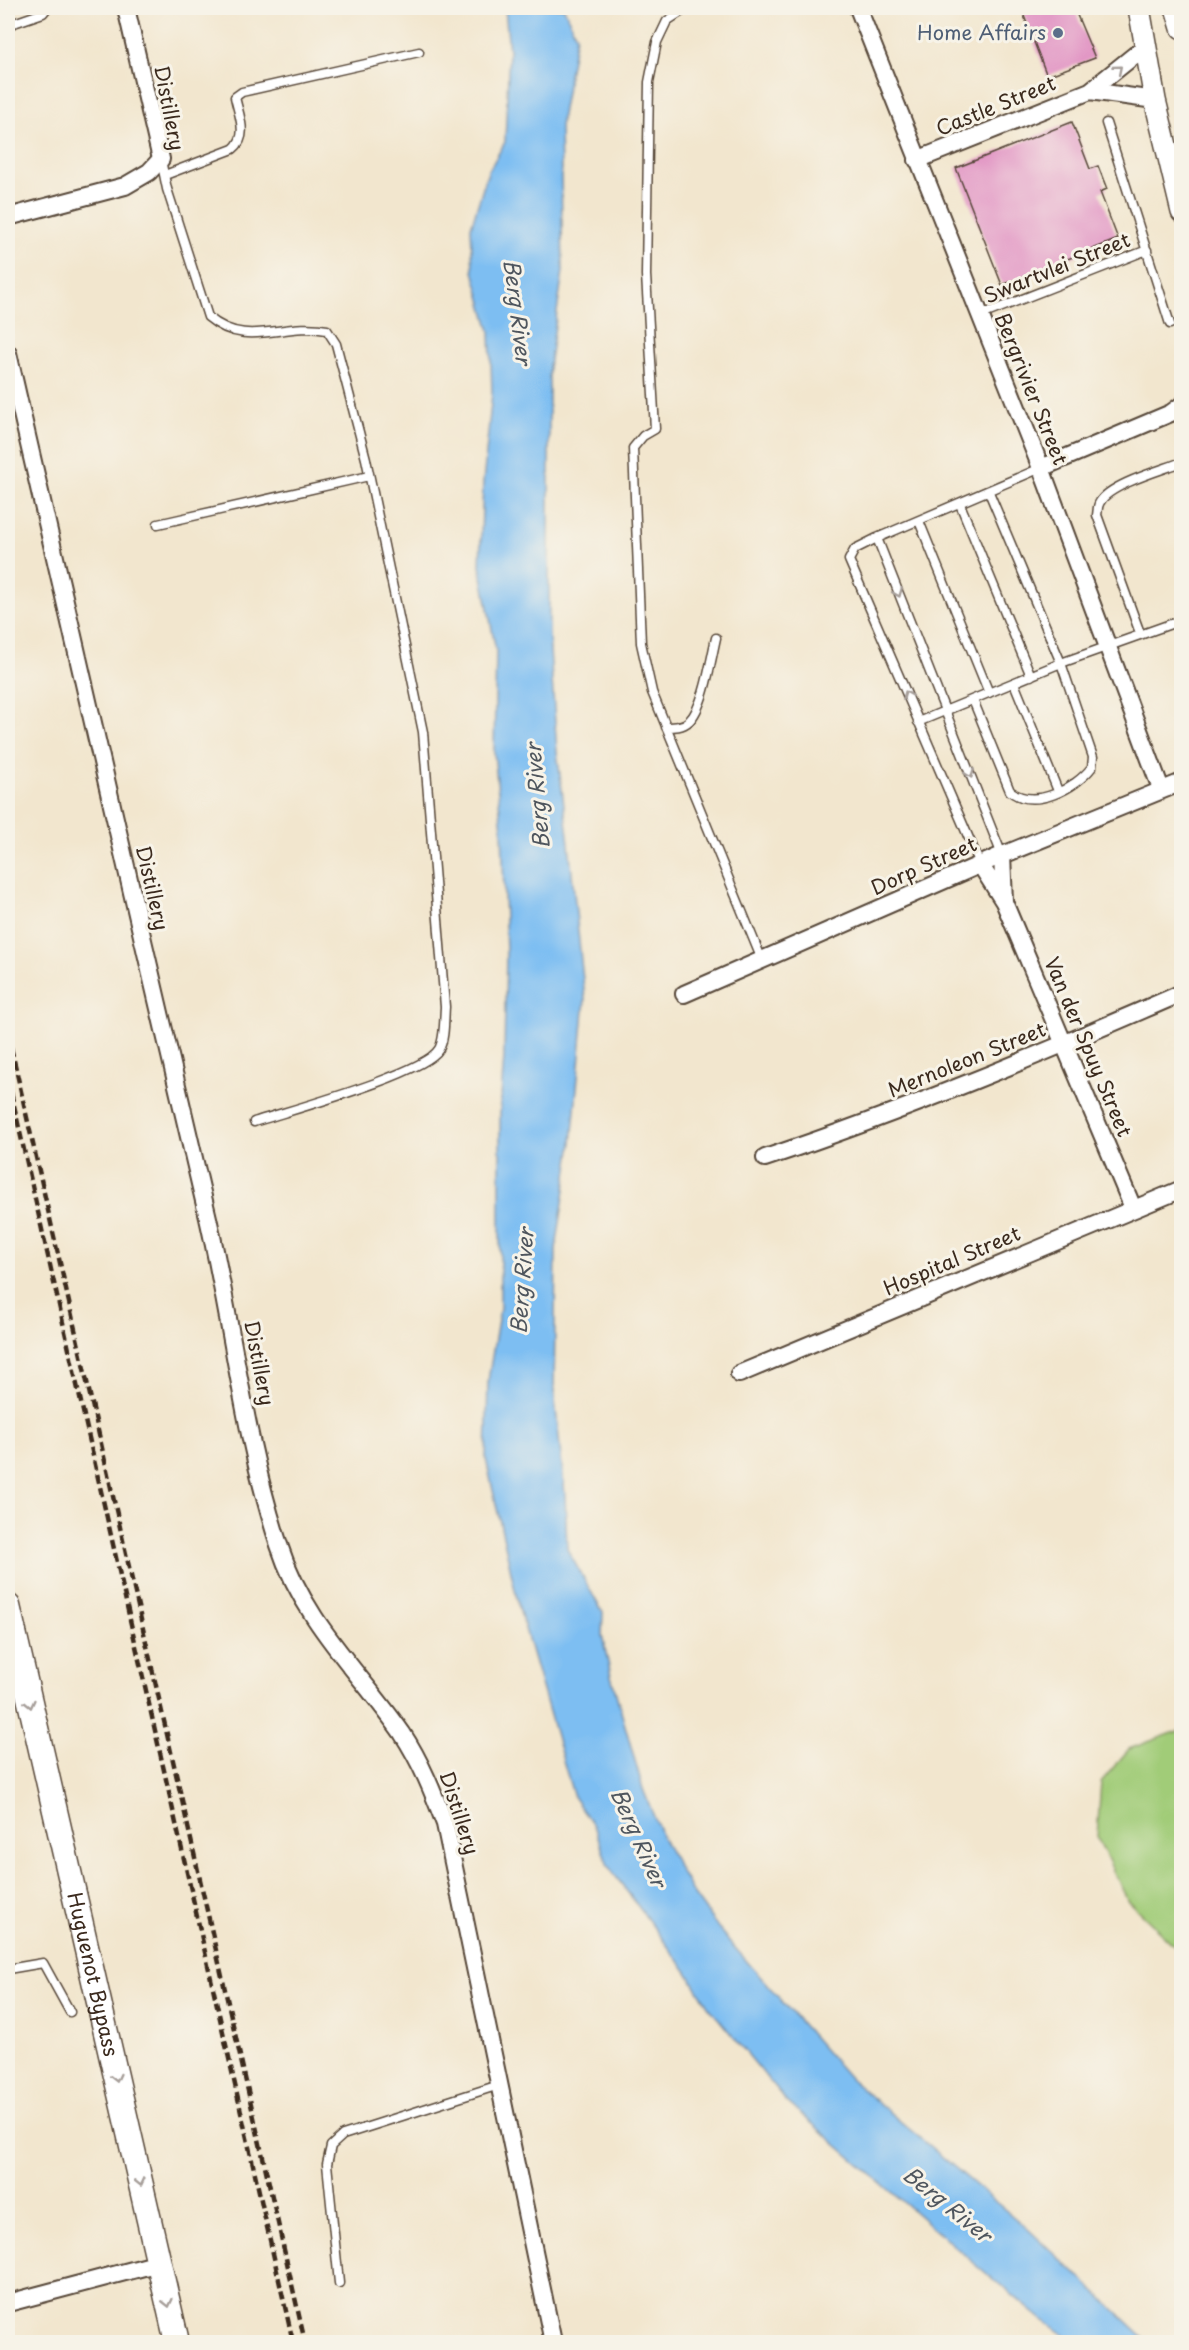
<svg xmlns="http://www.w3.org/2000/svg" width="1189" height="2350" font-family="'Playpen Sans',sans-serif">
	<rect width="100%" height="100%" fill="#f7f3e8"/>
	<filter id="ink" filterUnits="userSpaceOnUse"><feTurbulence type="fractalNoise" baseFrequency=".0167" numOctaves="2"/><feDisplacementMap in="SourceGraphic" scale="12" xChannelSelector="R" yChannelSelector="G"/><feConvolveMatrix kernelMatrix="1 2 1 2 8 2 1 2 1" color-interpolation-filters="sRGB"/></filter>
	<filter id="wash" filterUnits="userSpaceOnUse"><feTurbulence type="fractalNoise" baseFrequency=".008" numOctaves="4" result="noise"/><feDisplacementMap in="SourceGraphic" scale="24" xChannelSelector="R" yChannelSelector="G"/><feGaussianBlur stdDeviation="1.35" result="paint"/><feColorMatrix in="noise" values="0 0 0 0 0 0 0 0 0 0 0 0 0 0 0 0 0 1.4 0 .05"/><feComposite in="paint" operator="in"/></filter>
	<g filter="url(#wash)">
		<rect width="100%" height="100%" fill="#f2e6ce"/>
		<path fill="#a1cc78" stroke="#6e7b4b" stroke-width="1.5" d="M 1181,1730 L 1182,1730 L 1181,1952 L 1128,1901 L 1097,1837 L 1101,1782 L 1129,1749 Z"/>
		<path fill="#7dbef2" stroke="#5c7488" stroke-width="1.5" d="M 505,8 L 564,8 L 576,36 L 560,126 L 563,271 L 549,367 L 549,635 L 557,752 L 568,835 L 585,999 L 572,1143 L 556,1249 L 554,1391 L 565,1495 L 567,1549 L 603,1613 L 602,1635 L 611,1676 L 643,1789 L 662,1837 L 692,1892 L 722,1933 L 850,2079 L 1029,2230 L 1149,2342 L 1074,2342 L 1040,2318 L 974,2263 L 786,2101 L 708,2006 L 687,1972 L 608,1866 L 595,1828 L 574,1798 L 519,1608 L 486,1459 L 488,1381 L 500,1308 L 500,1111 L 504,1057 L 506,953 L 502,830 L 494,752 L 496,651 L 480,566 L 483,483 L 492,393 L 490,331 L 473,271 L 471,227 L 488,172 L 505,142 L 509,51 Z"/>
		<g id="blocks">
			<path fill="#e297c5" d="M 1021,8 L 1074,8 L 1095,58 L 1047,76 Z
				M 1072,122 L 1090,169 L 1098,166 L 1107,189 L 1100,192 L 1118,239 L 1002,285 L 956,168 Z"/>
		</g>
	</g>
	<g filter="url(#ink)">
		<use href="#blocks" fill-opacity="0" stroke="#564638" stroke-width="1.5"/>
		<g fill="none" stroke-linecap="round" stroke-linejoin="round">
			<defs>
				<path id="service" d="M 687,8 L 667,21 L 657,42 L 649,82 L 646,275 L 655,429 L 643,436 L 633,448 L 641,643 L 652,692 L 762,960
					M 8,25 L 43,13 L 47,8
					M 1106,123 L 1170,324
					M 161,160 L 167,189 L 208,317 C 247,350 283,321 327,330 L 336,344 L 366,459 L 423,732 L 445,1007 C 444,1019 445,1039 439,1049 C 425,1074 287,1111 254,1122
					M 165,175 L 233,149 C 249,136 239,116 235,97 L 242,92 L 419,52
					M 979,316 L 1147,250
					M 960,504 L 1031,676
					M 919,521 L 989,693
					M 158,524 L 369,476
					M 877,538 L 1002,855
					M 1140,633 L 1097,515 C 1098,511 1097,506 1100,502 C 1110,484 1162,470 1182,462
					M 1014,683 L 1058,791
					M 973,700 L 1010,791 C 1034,810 1075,789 1092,767 L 1093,757 L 1061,663 L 989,492
					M 918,722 L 1061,663 L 1182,620
					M 666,727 C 674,727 683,727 689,721 C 704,707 711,659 716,638
					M 980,864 L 849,560 L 855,549 L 877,538 L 1041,468
					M 8,1969 L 43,1963 L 70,2012
					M 339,2283 L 327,2164 L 331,2146 L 343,2135 L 499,2085"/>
				<path id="minor" d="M 858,8 L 1041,468 L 1161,789
					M 1090,91 L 1155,100
					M 917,160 L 1090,91 L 1146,46
					M 8,217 L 125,186 L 149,172 L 161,159 L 126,8
					M 8,353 C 74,642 140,930 208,1218 C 233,1327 244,1439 279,1545 C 304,1622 358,1670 402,1733 C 421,1762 433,1792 445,1824 L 553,2342
					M 1041,468 L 1171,413 L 1182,405
					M 1002,855 L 1004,901
					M 980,864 L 1004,902 L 1133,1208
					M 684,994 L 993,859 L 1182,782
					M 765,1158 C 906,1111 1044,1053 1182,993
					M 739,1374 L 1182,1189
					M 8,2303 L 159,2263"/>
				<path id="tertiary" d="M 1139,8 L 1155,100 L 1182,212
					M 1176,8 L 1182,28"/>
				<g id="secondary">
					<path id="s1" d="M 8,1606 L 177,2342"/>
				</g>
			</defs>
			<use href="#service" stroke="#564638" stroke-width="11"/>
			<use href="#minor" stroke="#564638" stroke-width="20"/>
			<use href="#tertiary" stroke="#564638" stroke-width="24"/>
			<use href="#secondary" stroke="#564638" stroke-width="27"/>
			<use href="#service" stroke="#fff" stroke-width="8"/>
			<use href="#minor" stroke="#fff" stroke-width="16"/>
			<use href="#tertiary" stroke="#fff" stroke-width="21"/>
			<use href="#secondary" stroke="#fff" stroke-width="24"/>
			<path stroke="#3b2a1e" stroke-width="4.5" stroke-dasharray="9 4.5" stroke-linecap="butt" d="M 8,1034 L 305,2342
				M 8,1079 L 293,2342"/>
		</g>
		<defs><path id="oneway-chevron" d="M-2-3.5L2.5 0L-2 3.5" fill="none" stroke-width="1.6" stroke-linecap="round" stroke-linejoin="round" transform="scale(1.5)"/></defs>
		<g stroke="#a79f9a">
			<use href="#oneway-chevron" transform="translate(1118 69) rotate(-40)"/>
			<use href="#oneway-chevron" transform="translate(898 593) rotate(68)"/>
			<use href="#oneway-chevron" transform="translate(907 695) rotate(-113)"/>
			<use href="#oneway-chevron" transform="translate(970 774) rotate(69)"/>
			<use href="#oneway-chevron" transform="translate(30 1704) rotate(77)"/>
			<use href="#oneway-chevron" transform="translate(116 2078) rotate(77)"/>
			<use href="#oneway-chevron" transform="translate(140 2182) rotate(77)"/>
			<use href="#oneway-chevron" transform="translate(168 2303) rotate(77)"/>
		</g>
	</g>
	<circle fill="#5c6f8a" stroke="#f7f3e8" stroke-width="2" cx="1058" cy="33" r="6"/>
	<g text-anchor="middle" stroke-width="6" stroke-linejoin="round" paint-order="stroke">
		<g font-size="20" fill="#4e5e75" stroke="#f7f3e8" text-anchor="end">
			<text x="1046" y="40">Home Affairs</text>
		</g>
		<g font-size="20" fill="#3b2a1e" stroke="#f7f3e8">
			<text transform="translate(996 106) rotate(-22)" y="7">Castle Street</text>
			<text transform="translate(169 108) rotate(79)" y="7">Distillery</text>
			<text transform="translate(1057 268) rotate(-22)" y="7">Swartvlei Street</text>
			<text transform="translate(1031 389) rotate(68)" y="7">Bergrivier Street</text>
			<text transform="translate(924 866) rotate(-24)" y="7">Dorp Street</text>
			<text transform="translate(152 888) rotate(77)" y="7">Distillery</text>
			<text transform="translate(1088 1047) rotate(67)" y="7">Van der Spuy Street</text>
			<text transform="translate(967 1060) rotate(-22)" y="7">Mernoleon Street</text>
			<text transform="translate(952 1261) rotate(-23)" y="7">Hospital Street</text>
			<text transform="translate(259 1363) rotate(79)" y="7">Distillery</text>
			<text transform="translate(459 1813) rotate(72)" y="7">Distillery</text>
			<text dy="7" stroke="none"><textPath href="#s1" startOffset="378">Huguenot Bypass</textPath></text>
		</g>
		<g font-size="21" font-style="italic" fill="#4f565e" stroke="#f7f3e8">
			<text transform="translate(517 312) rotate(83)" y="7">Berg River</text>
			<text transform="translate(538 796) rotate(-95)" y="7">Berg River</text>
			<text transform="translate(523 1281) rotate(-86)" y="7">Berg River</text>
			<text transform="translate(638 1838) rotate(66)" y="7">Berg River</text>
			<text transform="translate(947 2205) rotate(39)" y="7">Berg River</text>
		</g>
	</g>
	<rect width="1189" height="2350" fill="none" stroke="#f7f3e8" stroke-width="30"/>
</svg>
